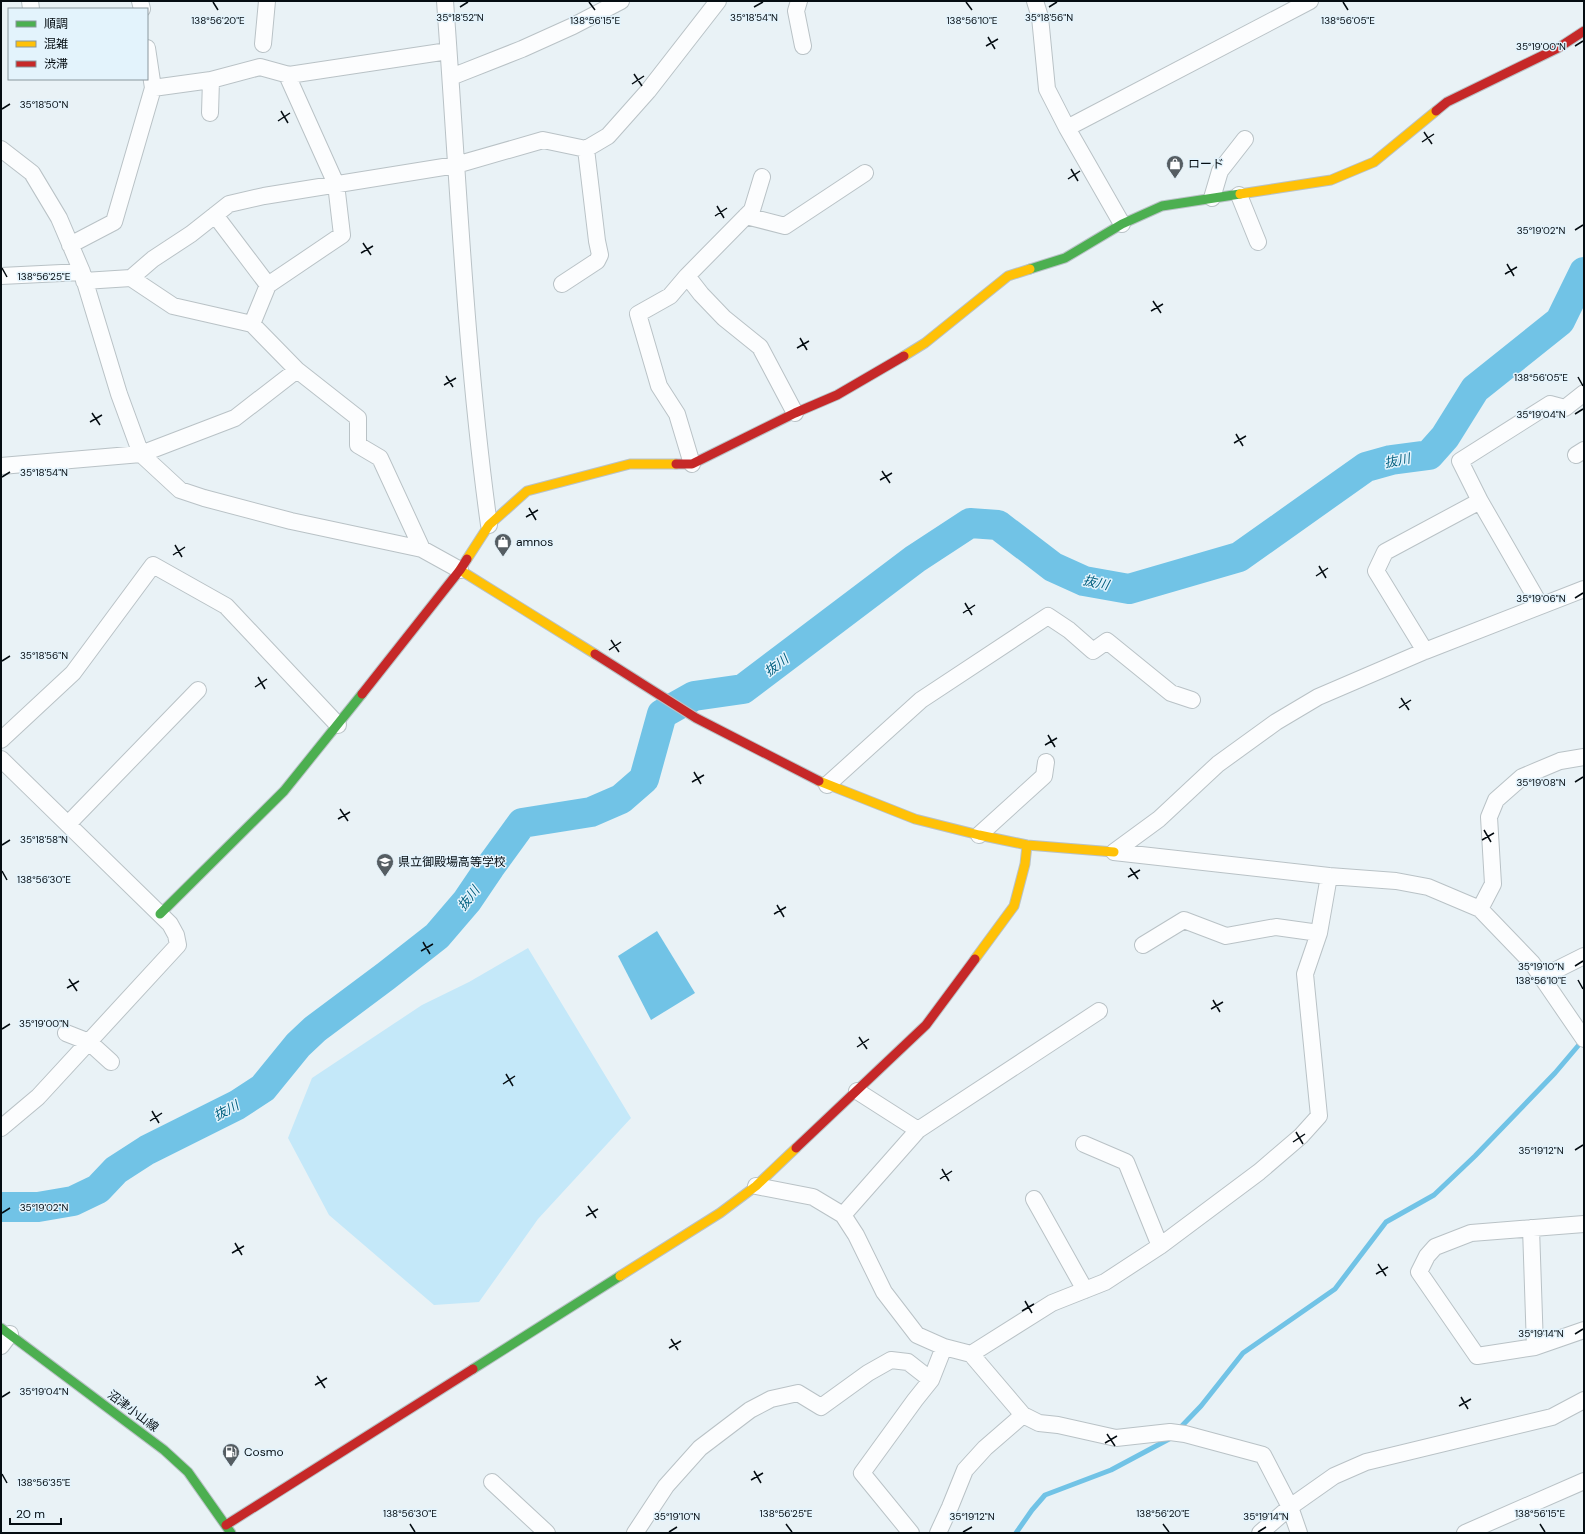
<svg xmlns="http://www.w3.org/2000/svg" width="1585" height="1534" font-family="'DM Sans','Noto Sans JP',sans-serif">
	<rect width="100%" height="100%" fill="#e9f2f6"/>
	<path fill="#c4e8f9" d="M 528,948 L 631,1118 L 538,1219 L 479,1302 L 434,1305 L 329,1215 L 288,1138 L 312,1078 L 422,1005 L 469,982 Z"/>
	<path fill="#71c3e6" d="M 657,931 L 695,993 L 651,1020 L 618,956 Z"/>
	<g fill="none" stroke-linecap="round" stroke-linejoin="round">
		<path stroke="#71c3e6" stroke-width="5" d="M 1177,1431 L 1201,1406 L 1243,1353 L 1335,1289 L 1386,1222 L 1434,1195 L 1475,1156 L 1555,1073 L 1583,1040
			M 1016,1533 L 1032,1510 L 1045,1495 L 1111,1470 L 1171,1438"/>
		<path stroke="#71c3e6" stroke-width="30" d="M 1,1207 L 38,1207 L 73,1201 L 98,1189 L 116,1170 L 147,1150 L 237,1105 L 263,1088 L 298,1045 L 315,1029 L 386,976 L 437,936 L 467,901 L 490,867 L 522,823 L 591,812 L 621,799 L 644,779 L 662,714 L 694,696 L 743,689 L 915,559 L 970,523 L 998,525 L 1053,567 L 1084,581 L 1129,589 L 1239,557 L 1366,467 L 1391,460 L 1429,455 L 1445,437 L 1475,389 L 1560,321 L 1584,272"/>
		<defs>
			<path id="street" d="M 30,1 L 31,9
				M 140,1 L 142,9
				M 445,1 C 458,176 465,351 489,525
				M 799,1 L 796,11 L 803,46
				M 1035,1 L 1040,17 L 1047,89 L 1067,128 L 1122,224
				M 263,44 L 267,1
				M 287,75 L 336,184 L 342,235 L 268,285 L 252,324 L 297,370 L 358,418 L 358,445 L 380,458 L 422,549
				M 451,77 L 522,49 L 573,26 L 621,1
				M 211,80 L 260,67 L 289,75 L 448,51
				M 153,88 L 211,80 L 210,113
				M 1067,128 L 1310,1
				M 1,149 L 32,173 L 59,218 L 82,272 L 119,394 L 141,454 L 180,490 L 204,498 L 291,521 L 422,549 L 460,570
				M 762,177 L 752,210 L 687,276 L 701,294 L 724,318 L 760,347 L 795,413
				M 1239,195 L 1258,242
				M 1212,198 L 1220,171 L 1245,139
				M 215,215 L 268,285
				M 746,216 L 785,226 L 865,173
				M 70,245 L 114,222 L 153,88 L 147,48
				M 1,276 L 82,272
				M 687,276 L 670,296 L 638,314 L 659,386 L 677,414 L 692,464
				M 131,278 L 173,306 L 252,324
				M 84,281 L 131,278 L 153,259 L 191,234 L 229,204 L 264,196 L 456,165 L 543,140 L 586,149 L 608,136 L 648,91 L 718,1
				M 562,284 L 597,261 L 600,255 L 597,241 L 586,149
				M 1576,455 L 1584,450
				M 1,466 L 141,454 L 235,418 L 297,370
				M 1540,605 L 1480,501 L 1460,461 L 1550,404 L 1565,408 L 1584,393
				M 1425,651 L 1376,571 L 1385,552 L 1480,501
				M 1,740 L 73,673 L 153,565 L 226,606 L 338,725
				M 1,759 L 170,924 L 176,935 L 178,945 L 38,1097 L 1,1128
				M 827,785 L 921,700 L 1048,616 L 1069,630 L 1093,651 L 1107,641 L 1171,693 L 1192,700
				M 68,824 L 198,690
				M 979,835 L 1044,776 L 1046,762
				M 1114,852 L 1159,819 L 1218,764 L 1276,722 L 1318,697 L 1425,651 L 1584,589
				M 1114,852 L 1329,876 L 1396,881 L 1428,887 L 1480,909 L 1532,963 L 1584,1039
				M 1480,909 L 1493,884 L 1489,817 L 1496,800 L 1522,777 L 1560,761 L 1584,757
				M 1143,945 L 1184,920 L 1226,936 L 1276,927 L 1319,933
				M 1542,977 L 1584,956
				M 66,1033 L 89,1042 L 111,1062
				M 857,1091 L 918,1130
				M 1084,1144 L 1126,1162 L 1160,1246
				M 756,1186 L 813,1197 L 843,1215 L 856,1235 L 884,1292 L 917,1335 L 944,1347 L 971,1354 L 1023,1415 L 1039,1423 L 1058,1425 L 1116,1438 L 1170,1432 L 1185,1434 L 1263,1455 L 1290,1507 L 1299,1533
				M 1034,1199 L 1085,1290
				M 843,1215 L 918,1130 L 1099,1011
				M 1584,1224 L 1471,1233 L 1435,1247 L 1427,1256 L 1419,1272 L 1477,1356 L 1535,1347 L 1584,1330
				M 1531,1228 L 1535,1347
				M 1,1346 L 10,1334
				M 971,1354 L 1052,1303 L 1105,1282 L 1160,1246 L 1259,1172 L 1301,1136 L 1319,1116 L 1305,974 L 1319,933 L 1329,876
				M 492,1482 L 547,1533
				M 635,1533 L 666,1486 L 700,1448 L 750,1410 L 771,1399 L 798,1393 L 821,1407 L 868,1373 L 891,1360 L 908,1362 L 931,1380
				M 911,1533 L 862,1473 L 915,1400 L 931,1380 L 944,1347
				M 938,1533 L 950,1507 L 965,1470 L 985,1448 L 1023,1415
				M 1260,1533 L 1290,1507 L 1334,1476 L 1366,1462 L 1552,1417 L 1584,1400
				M 1465,1533 L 1584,1481"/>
			<path id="fast" d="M 1030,269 L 1065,258 L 1122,224 L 1162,206 L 1240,194
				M 160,914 L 284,791 L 362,694
				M 1,1328 L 164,1450 L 188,1472 L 231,1533
				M 473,1369 L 620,1276"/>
			<path id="slow" d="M 1240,194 L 1331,180 L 1374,162 L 1436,111
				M 904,356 L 925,343 L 1008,276 L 1030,269
				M 467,559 L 489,525 L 527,491 L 630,464 L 676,464
				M 460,570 L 595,654
				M 819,781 L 915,819 L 979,835 L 1027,845 L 1114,852
				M 975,959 L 1014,906 L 1025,864 L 1027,845
				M 620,1276 L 720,1213 L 756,1186 L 796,1148"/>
			<path id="jam" d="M 1436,111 L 1447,102 L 1558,48 L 1584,31
				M 676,464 L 692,464 L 795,413 L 837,395 L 904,356
				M 595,654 L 696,718 L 819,781
				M 362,694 L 460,570 L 467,559
				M 796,1148 L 926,1025 L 975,959
				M 226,1525 L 473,1369"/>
		</defs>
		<use href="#street" stroke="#b9c2c6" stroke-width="18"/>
		<use href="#fast" stroke="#b9c2c6" stroke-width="11"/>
		<use href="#slow" stroke="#b9c2c6" stroke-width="11"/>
		<use href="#jam" stroke="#b9c2c6" stroke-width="11"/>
		<use href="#street" stroke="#fcfdfe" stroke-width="16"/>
		<use href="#fast" stroke="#4caf50" stroke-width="9"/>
		<use href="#slow" stroke="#ffc107" stroke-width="9"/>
		<use href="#jam" stroke="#c62828" stroke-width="9"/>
	</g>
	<path fill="none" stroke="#050d12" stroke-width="1.5" d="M 213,2 L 218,10M 589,2 L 595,10M 966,2 L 972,10M 1343,2 L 1348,10M 460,7 L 468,2M 754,7 L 763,2M 1049,7 L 1057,2M 988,37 L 995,49M 986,46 L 998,39M 1575,46 L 1583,41M 634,74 L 642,86M 632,84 L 644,76M 2,109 L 10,104M 281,111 L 288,123M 278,121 L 290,113M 1424,132 L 1432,144M 1422,142 L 1434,134M 1071,169 L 1078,181M 1068,179 L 1080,171M 717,206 L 724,218M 715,216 L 727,208M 1575,230 L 1583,225M 363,243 L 371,255M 361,253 L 373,246M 1507,264 L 1514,276M 2,268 L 7,277M 1505,274 L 1517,267M 1153,301 L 1161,313M 1151,311 L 1163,304M 800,338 L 807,350M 797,348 L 809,341M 446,376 L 453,387M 1578,377 L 1583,386M 444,385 L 456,378M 92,413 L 100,425M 1575,414 L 1583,409M 90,422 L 102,415M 1236,434 L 1243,446M 1234,443 L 1246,436M 882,471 L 890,483M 2,477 L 10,472M 880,480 L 892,473M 529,508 L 536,520M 526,517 L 538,510M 175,545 L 182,557M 173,555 L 185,547M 1319,566 L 1326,578M 1316,576 L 1328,568M 1575,598 L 1583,593M 965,603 L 972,615M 963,613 L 975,605M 611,640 L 619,652M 609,650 L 621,642M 2,661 L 10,656M 258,677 L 265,689M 255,687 L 267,679M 1401,698 L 1409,710M 1399,708 L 1411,700M 1048,735 L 1055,747M 1045,745 L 1057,738M 694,772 L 701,784M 692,782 L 704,775M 1575,782 L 1583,777M 340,809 L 348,821M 338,819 L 350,812M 1484,830 L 1491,842M 1482,840 L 1494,833M 2,845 L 10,840M 1130,868 L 1138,879M 2,871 L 7,880M 1128,877 L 1140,870M 777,905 L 784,917M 774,914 L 786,907M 423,942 L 430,954M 421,951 L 433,944M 1575,966 L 1583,961M 69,979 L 77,991M 1578,980 L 1583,989M 67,988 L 79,981M 1213,1000 L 1220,1012M 1211,1009 L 1223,1002M 2,1029 L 10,1024M 859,1037 L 867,1049M 857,1047 L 869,1039M 506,1074 L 513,1086M 503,1084 L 515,1076M 152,1111 L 159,1123M 150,1121 L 162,1113M 1296,1132 L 1303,1144M 1293,1142 L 1305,1134M 1575,1150 L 1583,1145M 942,1169 L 949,1181M 940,1179 L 952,1171M 588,1206 L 596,1218M 2,1213 L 10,1208M 586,1216 L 598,1209M 235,1243 L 242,1255M 232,1253 L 244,1246M 1378,1264 L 1386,1276M 1376,1274 L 1388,1267M 1025,1301 L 1032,1313M 1022,1311 L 1034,1304M 1575,1334 L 1583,1329M 671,1339 L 678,1350M 669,1348 L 681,1341M 317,1376 L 325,1388M 315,1385 L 327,1378M 2,1397 L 10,1392M 1461,1397 L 1468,1409M 1459,1406 L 1471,1399M 1107,1434 L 1115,1446M 1105,1443 L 1117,1436M 754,1471 L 761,1483M 2,1474 L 7,1483M 751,1480 L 763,1473M 410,1524 L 415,1532M 786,1524 L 792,1532M 1163,1524 L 1169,1532M 1540,1524 L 1545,1532M 669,1532 L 677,1527M 963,1532 L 972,1527M 1258,1532 L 1266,1527"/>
	<defs>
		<symbol id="shop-pin" viewBox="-11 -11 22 30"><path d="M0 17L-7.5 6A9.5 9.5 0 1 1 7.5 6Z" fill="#555d62" stroke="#e3f3fc"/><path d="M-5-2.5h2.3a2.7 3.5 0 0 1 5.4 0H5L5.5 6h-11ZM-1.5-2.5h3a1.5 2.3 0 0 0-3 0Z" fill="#fff"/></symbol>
		<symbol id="school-pin" viewBox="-11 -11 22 30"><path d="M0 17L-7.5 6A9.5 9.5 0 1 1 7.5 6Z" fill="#555d62" stroke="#e3f3fc"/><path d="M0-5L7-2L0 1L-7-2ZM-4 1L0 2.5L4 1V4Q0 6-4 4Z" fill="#fff"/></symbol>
		<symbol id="fuel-pin" viewBox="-11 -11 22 30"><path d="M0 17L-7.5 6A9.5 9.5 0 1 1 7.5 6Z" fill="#555d62" stroke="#e3f3fc"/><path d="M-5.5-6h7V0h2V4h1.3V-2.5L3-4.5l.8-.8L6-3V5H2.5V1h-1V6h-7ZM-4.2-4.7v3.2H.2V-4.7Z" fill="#fff"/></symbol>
	</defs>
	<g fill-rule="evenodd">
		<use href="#shop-pin" x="1165" y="154" width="20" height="27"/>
		<use href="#shop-pin" x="493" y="532" width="20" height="27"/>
		<use href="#school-pin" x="375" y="852" width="20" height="27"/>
		<use href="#fuel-pin" x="221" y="1442" width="20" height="27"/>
	</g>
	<g text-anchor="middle" stroke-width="3" stroke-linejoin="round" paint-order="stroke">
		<g font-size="12" fill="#050d12" stroke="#e3f3fc" text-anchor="start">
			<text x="1188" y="168">ロード</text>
			<text x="516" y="546">amnos</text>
			<text x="398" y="866">県立御殿場高等学校</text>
			<text x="244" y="1456">Cosmo</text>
		</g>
		<g font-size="12" fill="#050d12" stroke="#e3f3fc">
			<text transform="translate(133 1411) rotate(37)" y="4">沼津小山線</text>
		</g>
		<g font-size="13" font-style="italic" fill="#005f7f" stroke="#e3f3fc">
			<text transform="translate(1397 460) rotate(-11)" y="5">抜川</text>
			<text transform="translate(1096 582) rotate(13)" y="5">抜川</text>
			<text transform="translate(776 665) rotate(-37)" y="5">抜川</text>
			<text transform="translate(468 898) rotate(-52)" y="5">抜川</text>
			<text transform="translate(226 1110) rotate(-28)" y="5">抜川</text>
		</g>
	</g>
	<g font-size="10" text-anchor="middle" fill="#050d12" stroke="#e3f3fc" stroke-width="3" stroke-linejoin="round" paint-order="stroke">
		<text x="754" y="21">35°18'54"N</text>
		<text x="1049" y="21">35°18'56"N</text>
		<text x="460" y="21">35°18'52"N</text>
		<text x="218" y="24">138°56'20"E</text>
		<text x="595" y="24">138°56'15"E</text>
		<text x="972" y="24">138°56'10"E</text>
		<text x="1348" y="24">138°56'05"E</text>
		<text x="1541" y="50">35°19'00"N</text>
		<text x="44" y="108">35°18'50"N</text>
		<text x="1541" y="234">35°19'02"N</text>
		<text x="44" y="280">138°56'25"E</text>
		<text x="1541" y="381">138°56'05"E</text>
		<text x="1541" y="418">35°19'04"N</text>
		<text x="44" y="476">35°18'54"N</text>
		<text x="1541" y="602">35°19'06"N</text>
		<text x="44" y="659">35°18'56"N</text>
		<text x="1541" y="786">35°19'08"N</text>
		<text x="44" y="843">35°18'58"N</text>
		<text x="44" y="883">138°56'30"E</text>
		<text x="1541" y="970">35°19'10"N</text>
		<text x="1541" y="984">138°56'10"E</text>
		<text x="44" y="1027">35°19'00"N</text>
		<text x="1541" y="1154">35°19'12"N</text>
		<text x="44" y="1211">35°19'02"N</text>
		<text x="1541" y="1337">35°19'14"N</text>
		<text x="44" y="1395">35°19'04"N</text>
		<text x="44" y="1486">138°56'35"E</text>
		<text x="410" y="1517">138°56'30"E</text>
		<text x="786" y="1517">138°56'25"E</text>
		<text x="1163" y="1517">138°56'20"E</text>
		<text x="1540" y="1517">138°56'15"E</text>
		<text x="677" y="1520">35°19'10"N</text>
		<text x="972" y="1520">35°19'12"N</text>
		<text x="1266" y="1520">35°19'14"N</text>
	</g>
	<rect width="1585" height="1534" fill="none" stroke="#050d12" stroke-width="4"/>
	<rect x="8" y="8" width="140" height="72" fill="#e3f3fc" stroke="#8a979e"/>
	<rect x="16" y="21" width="20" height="6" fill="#4caf50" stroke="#8a979e"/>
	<text x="44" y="28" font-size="12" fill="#050d12">順調</text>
	<rect x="16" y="41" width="20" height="6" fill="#ffc107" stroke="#8a979e"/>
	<text x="44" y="48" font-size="12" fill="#050d12">混雑</text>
	<rect x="16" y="61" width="20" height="6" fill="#c62828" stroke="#8a979e"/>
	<text x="44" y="68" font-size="12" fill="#050d12">渋滞</text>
	<path d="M10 1518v6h51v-6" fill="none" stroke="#050d12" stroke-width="2"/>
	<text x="16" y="1518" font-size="12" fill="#050d12" stroke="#e3f3fc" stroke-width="3" paint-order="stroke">20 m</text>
</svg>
